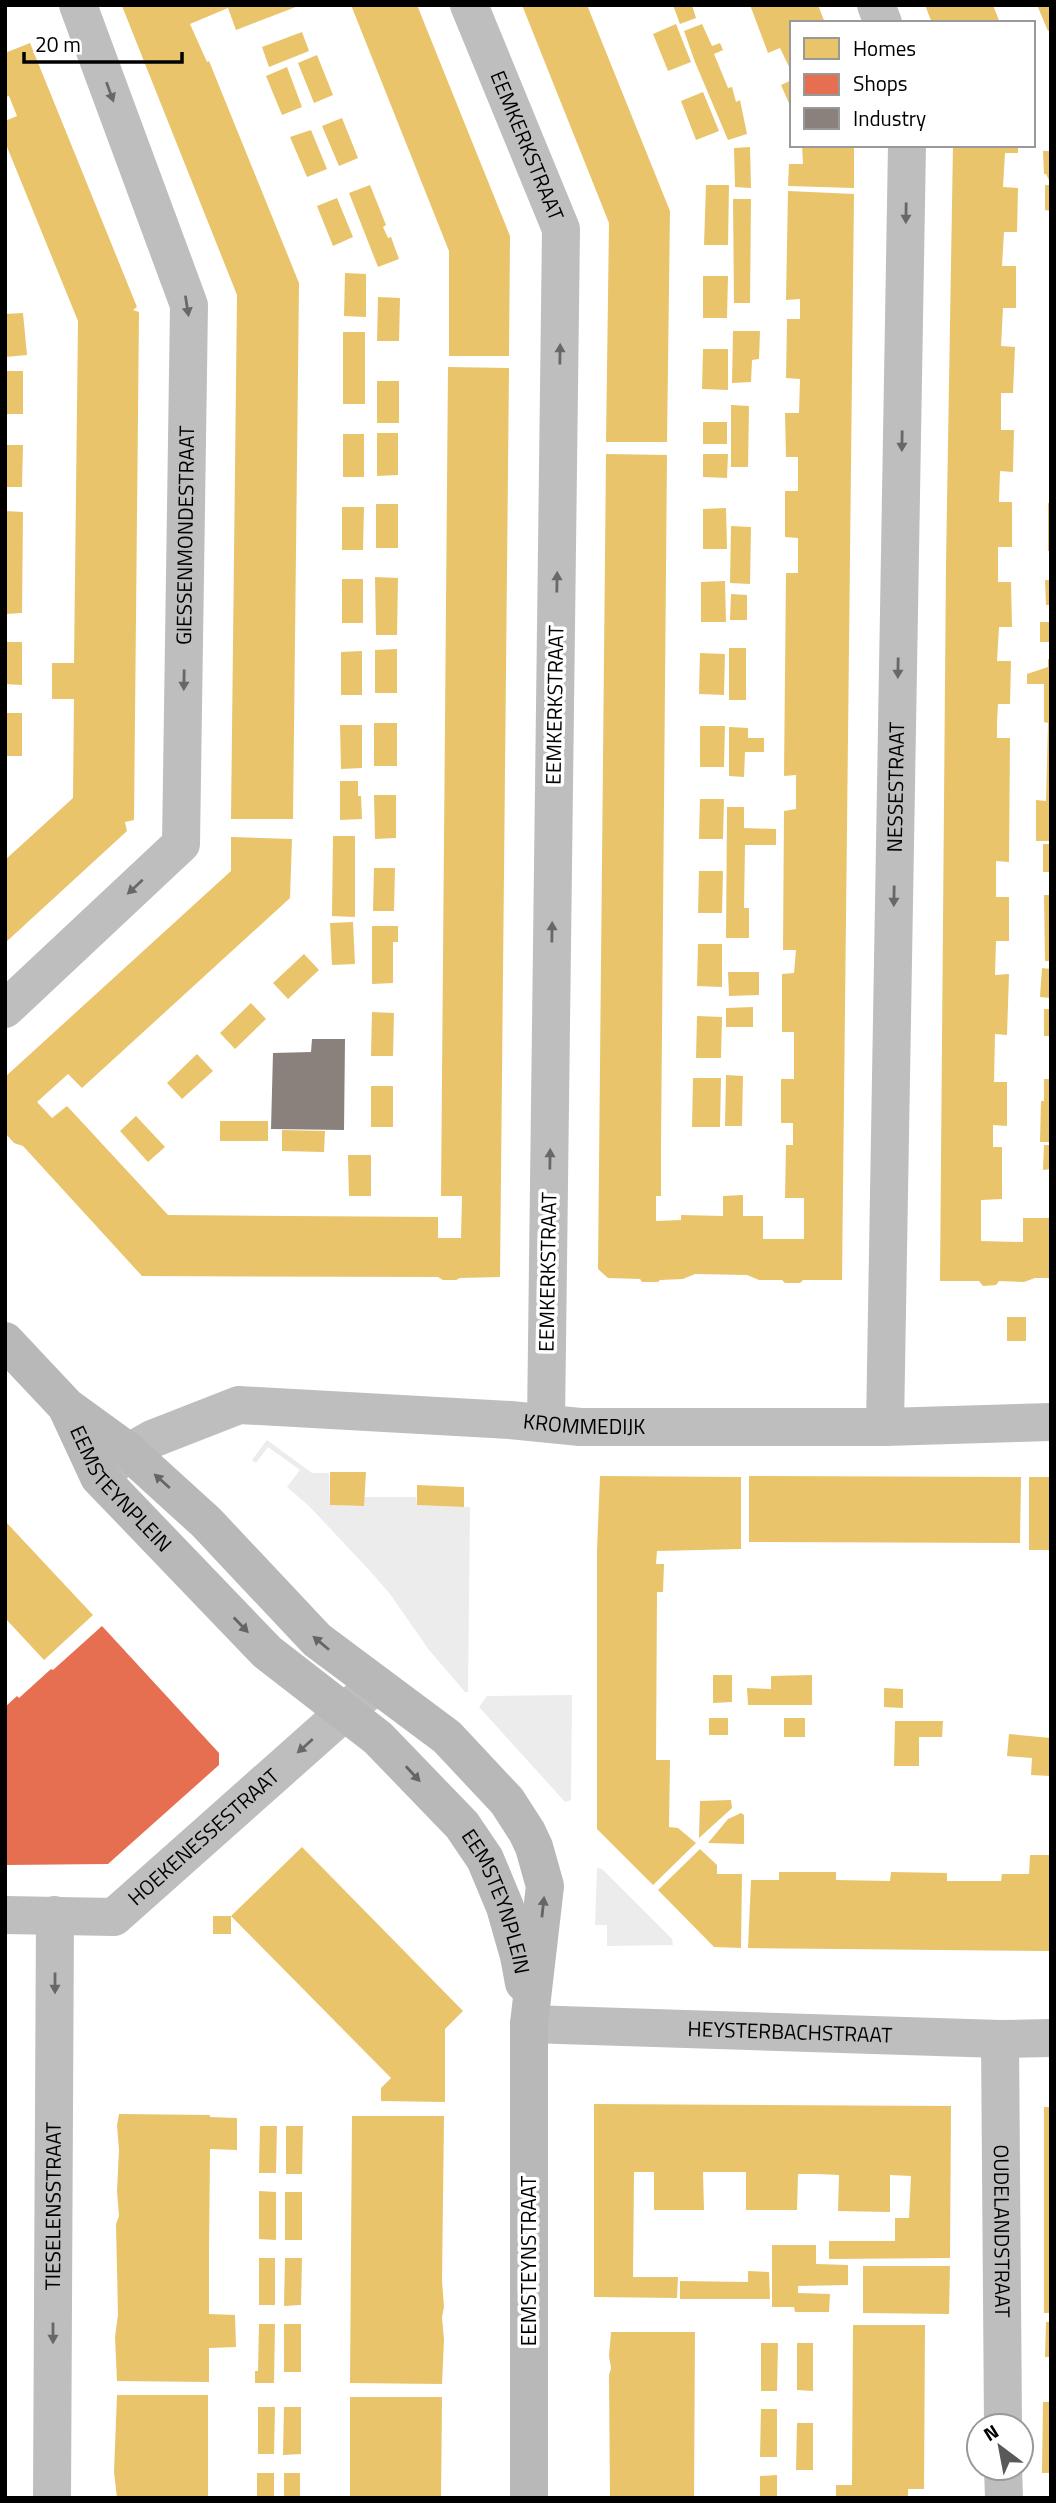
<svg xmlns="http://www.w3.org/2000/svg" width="1056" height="2503" font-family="'Titillium Web',sans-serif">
	<rect width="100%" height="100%" fill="#fff"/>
	<path fill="#ececec" d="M 267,1440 L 312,1473 L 329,1473 L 330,1505 L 364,1506 L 364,1497 L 416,1497 L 417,1505 L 470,1507 L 468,1692 L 465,1692 L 429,1650 L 390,1594 L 370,1571 L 309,1506 L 287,1487 L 300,1470 L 268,1447 L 256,1463 L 252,1460 Z
		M 572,1695 L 571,1800 L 565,1802 L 479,1707 L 487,1696 Z
		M 597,1868 L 602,1869 L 672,1939 L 673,1945 L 607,1946 L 607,1925 L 595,1925 Z"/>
	<path fill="#e9c46a" d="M 125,5 L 301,5 L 236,30 L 228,8 L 190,24 L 207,62 L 209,61 L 299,283 L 293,819 L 231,819 L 237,295 L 122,6 Z
		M 351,5 L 417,5 L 510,236 L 509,356 L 449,356 L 449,251 Z
		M 522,5 L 587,5 L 670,211 L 667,442 L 606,442 L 609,223 Z
		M 673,5 L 692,5 L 696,18 L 680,24 Z
		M 750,5 L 818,5 L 825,23 L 792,23 L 792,73 L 780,48 L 768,53 Z
		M 925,5 L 993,5 L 1000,23 L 932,23 Z
		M 1037,5 L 1051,5 L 1051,30 L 1048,31 Z
		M 676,24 L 691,62 L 668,71 L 653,34 Z
		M 702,24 L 712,46 L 720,43 L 723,50 L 714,54 L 728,88 L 732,87 L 736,102 L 740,100 L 747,134 L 728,140 L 695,62 L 684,31 Z
		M 302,32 L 309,51 L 269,67 L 262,47 Z
		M 30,43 L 137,307 L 133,310 L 139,312 L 134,820 L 125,822 L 127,831 L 5,943 L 5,860 L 73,798 L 74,699 L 52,699 L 52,663 L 74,663 L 78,321 L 5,142 L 5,121 L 17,116 L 9,96 L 5,97 L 5,53 Z
		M 317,55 L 333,95 L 314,103 L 298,63 Z
		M 287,67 L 302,107 L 282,115 L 266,76 Z
		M 792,80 L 792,110 L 781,85 Z
		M 703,92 L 719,131 L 696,140 L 681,101 Z
		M 342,118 L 358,158 L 339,166 L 322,126 Z
		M 311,130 L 327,169 L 307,177 L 290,137 Z
		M 802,145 L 854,145 L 854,188 L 788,186 L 789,164 L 803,164 Z
		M 953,145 L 1018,145 L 1018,153 L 1005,153 L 1003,187 L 1018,188 L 1017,232 L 1004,232 L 1002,266 L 1016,266 L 1016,308 L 1003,308 L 1001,346 L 1015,347 L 1013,393 L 1001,393 L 1001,430 L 1014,430 L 1013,472 L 1000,471 L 999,502 L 1012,502 L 1012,547 L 998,547 L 998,582 L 1011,582 L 1012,627 L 999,627 L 997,661 L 1011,661 L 1010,704 L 998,704 L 997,722 L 997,738 L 1010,738 L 1009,862 L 996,861 L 996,897 L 1009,897 L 1009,941 L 996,941 L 995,975 L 1009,974 L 1007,1035 L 995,1034 L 994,1082 L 1007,1082 L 1007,1126 L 993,1125 L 993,1147 L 1002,1147 L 1002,1199 L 981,1200 L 981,1241 L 1023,1242 L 1023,1218 L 1051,1218 L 1051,1278 L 1035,1278 L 1024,1282 L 999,1281 L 996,1285 L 983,1286 L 979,1281 L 940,1281 L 946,563 Z
		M 750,147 L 751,188 L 735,187 L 734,148 Z
		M 1043,151 L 1051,151 L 1051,184 L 1046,174 L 1044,174 Z
		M 370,185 L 386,225 L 383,227 L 388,238 L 391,237 L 399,259 L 378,267 L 349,193 Z
		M 706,185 L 729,185 L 728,245 L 704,245 Z
		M 1045,185 L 1051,185 L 1051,211 L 1045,210 Z
		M 788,191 L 854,194 L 842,1280 L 803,1280 L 800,1283 L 785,1283 L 782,1280 L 759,1280 L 747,1275 L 695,1274 L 683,1279 L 660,1280 L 658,1282 L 642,1282 L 640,1279 L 608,1278 L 598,1269 L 606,454 L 667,455 L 661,1147 L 661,1196 L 656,1196 L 656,1221 L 681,1220 L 681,1215 L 723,1216 L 723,1196 L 743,1195 L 743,1216 L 763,1216 L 763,1239 L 804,1239 L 804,1198 L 785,1198 L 786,1145 L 793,1145 L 793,1123 L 781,1123 L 781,1079 L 794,1079 L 794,1032 L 782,1032 L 782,974 L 794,973 L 796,950 L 783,950 L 784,811 L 796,809 L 796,775 L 784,776 L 786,573 L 798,573 L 798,538 L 785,537 L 785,491 L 798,491 L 798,457 L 786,457 L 785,413 L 799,413 L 800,379 L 786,378 L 787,319 L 800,319 L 800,299 L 786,300 Z
		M 337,198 L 353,237 L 333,246 L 317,206 Z
		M 733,199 L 751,199 L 750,303 L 734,303 Z
		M 345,273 L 366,274 L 366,317 L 344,316 Z
		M 703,276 L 728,276 L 727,318 L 703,318 Z
		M 378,297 L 400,298 L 399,341 L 377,341 Z
		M 23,313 L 27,355 L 5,357 L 5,314 Z
		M 733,331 L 760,331 L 759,359 L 752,360 L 751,382 L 732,383 Z
		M 343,332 L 365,332 L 365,404 L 343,404 Z
		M 703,349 L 728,349 L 728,390 L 702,389 Z
		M 448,367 L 509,368 L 500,1277 L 460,1278 L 456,1280 L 443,1280 L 438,1277 L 142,1276 L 23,1146 L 14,1143 L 6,1134 L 5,1077 L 231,871 L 231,837 L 292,839 L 290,898 L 82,1088 L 68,1074 L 37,1102 L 52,1118 L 67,1106 L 168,1215 L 438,1217 L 438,1238 L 461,1238 L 462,1196 L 441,1196 Z
		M 5,371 L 23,371 L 23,414 L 5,414 Z
		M 377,381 L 399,381 L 399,423 L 377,423 Z
		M 731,405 L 749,406 L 748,467 L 731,467 Z
		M 703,422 L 727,422 L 727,444 L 703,444 Z
		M 377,433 L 398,433 L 398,475 L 377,476 Z
		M 343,434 L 364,434 L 364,477 L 343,477 Z
		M 5,445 L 23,445 L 22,487 L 5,487 Z
		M 703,454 L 728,454 L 727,478 L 703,477 Z
		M 1048,503 L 1051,503 L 1051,551 L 1048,551 Z
		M 376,504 L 398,504 L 398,548 L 376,548 Z
		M 342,507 L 364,507 L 363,550 L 342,550 Z
		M 726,508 L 727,549 L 703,549 L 703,509 Z
		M 5,511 L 23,512 L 22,613 L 5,614 Z
		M 731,526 L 751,527 L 750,584 L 730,583 Z
		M 375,577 L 398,578 L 397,635 L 376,635 Z
		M 342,579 L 363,579 L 363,623 L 342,623 Z
		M 1045,580 L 1051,580 L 1051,605 L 1046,605 Z
		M 725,581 L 726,622 L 701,622 L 701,582 Z
		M 731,594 L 747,595 L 747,620 L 730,620 Z
		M 1040,622 L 1051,622 L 1051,642 L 1040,642 Z
		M 5,642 L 22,642 L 22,685 L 5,684 Z
		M 729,648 L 746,648 L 746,700 L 729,700 Z
		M 397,649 L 397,693 L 375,693 L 375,650 Z
		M 362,651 L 362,695 L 341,695 L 341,652 Z
		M 700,653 L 725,654 L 724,695 L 699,694 Z
		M 1048,659 L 1051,659 L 1051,841 L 1036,841 L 1036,800 L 1046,801 L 1048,723 L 1044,722 L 1044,684 L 1027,684 L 1027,674 L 1048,667 Z
		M 5,713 L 22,713 L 22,756 L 5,756 Z
		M 374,723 L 397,723 L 397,766 L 374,766 Z
		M 340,725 L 362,725 L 362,768 L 341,769 Z
		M 700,726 L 725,726 L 724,767 L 700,767 Z
		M 729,727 L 748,728 L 748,738 L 764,738 L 764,752 L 745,752 L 744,777 L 729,776 Z
		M 340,781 L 358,781 L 358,796 L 361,796 L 362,819 L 340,820 Z
		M 374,795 L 396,795 L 396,838 L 375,839 Z
		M 700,799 L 724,799 L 723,839 L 699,839 Z
		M 727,807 L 744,807 L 744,828 L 776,829 L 776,845 L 745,845 L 744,908 L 749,908 L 749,938 L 726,938 Z
		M 333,836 L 355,836 L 355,917 L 332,916 Z
		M 1043,844 L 1051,844 L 1051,872 L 1043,872 Z
		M 374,868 L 395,868 L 394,911 L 373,911 Z
		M 699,871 L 723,871 L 722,913 L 698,913 Z
		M 1044,895 L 1051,895 L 1051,961 L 1045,961 Z
		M 353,922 L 355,964 L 332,965 L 330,923 Z
		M 372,926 L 398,926 L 398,942 L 393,942 L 393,983 L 372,984 Z
		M 698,944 L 722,944 L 722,987 L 697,986 Z
		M 304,954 L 319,970 L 288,999 L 273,983 Z
		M 1042,968 L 1051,969 L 1051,998 L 1040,997 Z
		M 728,972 L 759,972 L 759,995 L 729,996 Z
		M 251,1003 L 266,1019 L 235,1049 L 220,1033 Z
		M 753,1007 L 753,1027 L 726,1027 L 726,1008 Z
		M 1044,1009 L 1051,1009 L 1051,1036 L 1044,1036 Z
		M 372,1012 L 394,1013 L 393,1056 L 371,1056 Z
		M 697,1016 L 722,1017 L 721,1058 L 696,1058 Z
		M 197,1054 L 213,1071 L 182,1099 L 167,1083 Z
		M 726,1075 L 743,1076 L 742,1126 L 725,1126 Z
		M 693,1078 L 721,1078 L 720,1127 L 692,1127 Z
		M 1044,1079 L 1051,1079 L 1051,1142 L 1040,1142 L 1041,1101 L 1044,1101 Z
		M 371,1086 L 393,1086 L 393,1127 L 371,1127 Z
		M 136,1116 L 165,1147 L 148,1162 L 120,1131 Z
		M 220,1121 L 268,1121 L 268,1141 L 220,1141 Z
		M 282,1130 L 325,1131 L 324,1152 L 282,1151 Z
		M 1044,1145 L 1051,1145 L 1051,1169 L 1043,1170 Z
		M 348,1155 L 371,1155 L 371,1196 L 349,1196 Z
		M 1007,1317 L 1026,1317 L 1026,1341 L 1007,1341 Z
		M 330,1472 L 366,1472 L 364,1506 L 330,1505 Z
		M 600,1476 L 741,1477 L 741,1549 L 657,1551 L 656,1564 L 664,1564 L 663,1592 L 657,1592 L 656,1760 L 670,1760 L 669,1827 L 678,1828 L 696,1843 L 653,1885 L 597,1829 L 597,1550 Z
		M 749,1476 L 1021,1477 L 1020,1543 L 749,1542 Z
		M 1029,1477 L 1051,1477 L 1051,1550 L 1029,1550 Z
		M 417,1485 L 464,1487 L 464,1507 L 417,1505 Z
		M 5,1521 L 93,1615 L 44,1660 L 5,1618 Z
		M 713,1675 L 732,1675 L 732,1702 L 713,1703 Z
		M 812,1675 L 812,1705 L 748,1705 L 747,1688 L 771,1689 L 771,1676 Z
		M 884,1688 L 903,1689 L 903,1708 L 884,1707 Z
		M 709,1718 L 728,1718 L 728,1735 L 709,1735 Z
		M 784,1718 L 805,1718 L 805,1737 L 784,1737 Z
		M 895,1721 L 943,1721 L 942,1737 L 919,1737 L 919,1766 L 894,1766 Z
		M 1009,1734 L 1051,1738 L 1051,1776 L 1031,1775 L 1032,1758 L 1007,1756 Z
		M 731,1800 L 732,1808 L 699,1838 L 700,1801 Z
		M 741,1813 L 744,1815 L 744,1844 L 708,1843 L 728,1819 Z
		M 302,1847 L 463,2011 L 445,2029 L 445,2102 L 381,2101 L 381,2088 L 391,2078 L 231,1916 L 231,1934 L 213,1934 L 213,1916 L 231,1916 Z
		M 700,1849 L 717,1865 L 717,1874 L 742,1874 L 741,1948 L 714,1947 L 658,1890 Z
		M 1030,1855 L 1051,1855 L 1051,1951 L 748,1948 L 751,1880 L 779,1880 L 779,1872 L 836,1872 L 836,1880 L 890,1881 L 891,1872 L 947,1873 L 947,1881 L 1001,1881 L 1002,1874 L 1029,1874 Z
		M 594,2104 L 951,2106 L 950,2258 L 829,2259 L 829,2241 L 895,2241 L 895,2218 L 909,2218 L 911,2176 L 890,2175 L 890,2212 L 838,2211 L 839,2175 L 818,2174 L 798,2174 L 797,2210 L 746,2210 L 746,2172 L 703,2172 L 704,2210 L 654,2210 L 654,2172 L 634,2172 L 633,2277 L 678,2277 L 677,2298 L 594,2297 Z
		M 1044,2107 L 1051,2107 L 1051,2313 L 1044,2313 Z
		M 119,2114 L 210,2115 L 210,2117 L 237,2118 L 237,2150 L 210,2149 L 209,2248 L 209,2314 L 235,2315 L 236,2347 L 209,2348 L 209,2382 L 117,2381 L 115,2337 L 118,2315 L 116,2224 L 119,2216 L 117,2191 L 119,2150 L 117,2125 Z
		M 352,2116 L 444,2116 L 442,2281 L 444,2307 L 442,2317 L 444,2340 L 442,2384 L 350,2383 Z
		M 260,2126 L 277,2126 L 276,2173 L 259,2173 Z
		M 286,2126 L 303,2126 L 302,2174 L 286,2174 Z
		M 259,2191 L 276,2192 L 276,2240 L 259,2239 Z
		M 285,2192 L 302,2192 L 302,2240 L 285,2240 Z
		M 772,2245 L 816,2245 L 816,2264 L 848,2265 L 848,2285 L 798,2286 L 798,2293 L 830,2294 L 829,2312 L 795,2312 L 794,2307 L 772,2307 Z
		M 259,2258 L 275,2258 L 275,2305 L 259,2305 Z
		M 285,2258 L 302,2258 L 301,2305 L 284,2306 Z
		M 863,2266 L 950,2266 L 949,2314 L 863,2313 Z
		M 748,2271 L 769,2272 L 770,2299 L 680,2299 L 680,2281 L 748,2282 Z
		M 1046,2322 L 1051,2322 L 1051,2357 L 1045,2357 Z
		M 259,2324 L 275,2324 L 274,2383 L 255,2383 L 255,2371 L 258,2371 Z
		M 284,2324 L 301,2324 L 301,2372 L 284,2372 Z
		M 853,2325 L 925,2325 L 924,2489 L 908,2489 L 908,2498 L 836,2498 L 836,2485 L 852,2485 Z
		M 611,2332 L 695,2332 L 694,2498 L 610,2498 L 609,2375 L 611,2368 L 609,2356 Z
		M 761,2343 L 778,2343 L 777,2391 L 761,2391 Z
		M 797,2343 L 813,2343 L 813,2391 L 797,2390 Z
		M 117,2395 L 208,2395 L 208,2498 L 117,2498 L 114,2472 Z
		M 350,2397 L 442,2397 L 441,2498 L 350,2498 Z
		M 1043,2402 L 1051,2402 L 1051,2473 L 1042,2473 Z
		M 258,2407 L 275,2407 L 274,2454 L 258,2454 Z
		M 284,2407 L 301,2407 L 301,2454 L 283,2455 Z
		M 761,2409 L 777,2409 L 777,2457 L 760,2457 Z
		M 797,2423 L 813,2423 L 813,2470 L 796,2470 Z
		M 257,2473 L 274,2473 L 274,2498 L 257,2498 Z
		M 284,2473 L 300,2473 L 300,2498 L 284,2498 Z
		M 777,2475 L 777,2498 L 760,2498 L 760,2476 Z"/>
	<path fill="#e76f51" d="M 102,1626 L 219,1753 L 219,1765 L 108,1864 L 5,1865 L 5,1707 L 17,1696 L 19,1698 L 51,1669 L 53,1670 Z"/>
	<path fill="#8a817c" d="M 312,1039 L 345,1039 L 344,1130 L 271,1129 L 273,1053 L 311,1052 Z"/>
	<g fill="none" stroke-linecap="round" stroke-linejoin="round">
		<g stroke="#bebebe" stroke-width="38">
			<path id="s1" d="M 469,5 L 561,229 L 546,1423"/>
			<path d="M 876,5 L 883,23"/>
			<path id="s2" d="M 5,1009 L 181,844 L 189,305 L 78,5"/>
			<path id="s3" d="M 885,1427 L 907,145"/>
			<path id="s4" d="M 105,1472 L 129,1452 L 152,1439 L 239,1405 L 510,1420 L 580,1427 L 885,1427 L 1051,1422"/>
			<path id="s5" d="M 5,1915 L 114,1917 L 375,1685"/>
			<path id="s6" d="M 529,2024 L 1000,2039 L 1051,2038"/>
			<path id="s7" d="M 1000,2039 L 1003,2426"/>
			<path d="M 1003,2468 L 1004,2498"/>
			<path id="s8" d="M 52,2498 L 55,1915"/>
		</g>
		<g stroke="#b8b8b8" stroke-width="38">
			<path d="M 5,1341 L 67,1407 L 129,1452 L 206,1522 L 317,1640 L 447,1737 L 507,1801 L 527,1832 L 534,1847 L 545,1886 L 529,2024 L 529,2498"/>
			<path id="s9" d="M 67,1408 L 99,1477 L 267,1652 L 378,1738 L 462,1825 L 485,1859 L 505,1907 L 519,1956 L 524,1983"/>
		</g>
	</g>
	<defs><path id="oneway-solid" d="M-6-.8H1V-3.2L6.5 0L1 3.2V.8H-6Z" transform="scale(1.75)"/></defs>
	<g fill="#686868">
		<use href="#oneway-solid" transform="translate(110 92) rotate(70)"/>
		<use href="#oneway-solid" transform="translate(906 213) rotate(91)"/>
		<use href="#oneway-solid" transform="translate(187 306) rotate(81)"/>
		<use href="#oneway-solid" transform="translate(560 354) rotate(-89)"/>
		<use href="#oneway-solid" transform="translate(902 441) rotate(91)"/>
		<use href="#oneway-solid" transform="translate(557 582) rotate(-89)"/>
		<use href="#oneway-solid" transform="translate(898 668) rotate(91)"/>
		<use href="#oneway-solid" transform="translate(184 680) rotate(91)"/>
		<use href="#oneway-solid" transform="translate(135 887) rotate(137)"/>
		<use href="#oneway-solid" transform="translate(894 896) rotate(91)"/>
		<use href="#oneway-solid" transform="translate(552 932) rotate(-89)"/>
		<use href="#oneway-solid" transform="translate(550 1159) rotate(-89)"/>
		<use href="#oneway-solid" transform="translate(305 1746) rotate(138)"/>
		<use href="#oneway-solid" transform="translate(55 1983) rotate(90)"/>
		<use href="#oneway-solid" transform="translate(53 2333) rotate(90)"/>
	</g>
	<g fill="#656565">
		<use href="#oneway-solid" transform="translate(162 1481) rotate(-138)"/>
		<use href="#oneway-solid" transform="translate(241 1625) rotate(46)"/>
		<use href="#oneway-solid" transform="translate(321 1643) rotate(-140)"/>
		<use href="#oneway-solid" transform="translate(413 1774) rotate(47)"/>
		<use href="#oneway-solid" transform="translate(543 1907) rotate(-84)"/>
	</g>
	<g text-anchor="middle" stroke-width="7" stroke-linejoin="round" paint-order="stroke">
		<g font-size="21" fill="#000" stroke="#fff">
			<text dy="7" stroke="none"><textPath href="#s1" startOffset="152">EEMKERKSTRAAT</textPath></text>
			<text dy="7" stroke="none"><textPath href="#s2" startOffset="550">GIESSENMONDESTRAAT</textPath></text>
			<text transform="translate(555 705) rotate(-89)" y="7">EEMKERKSTRAAT</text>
			<text dy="7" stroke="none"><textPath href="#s3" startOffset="640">NESSESTRAAT</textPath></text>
			<text transform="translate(548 1272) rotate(-89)" y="7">EEMKERKSTRAAT</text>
			<text dy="7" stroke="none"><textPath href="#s4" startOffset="497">KROMMEDIJK</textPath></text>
			<text dy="7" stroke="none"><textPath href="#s9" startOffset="98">EEMSTEYNPLEIN</textPath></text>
			<text dy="7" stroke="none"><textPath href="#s5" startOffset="229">HOEKENESSESTRAAT</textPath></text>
			<text dy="7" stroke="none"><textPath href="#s9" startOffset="665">EEMSTEYNPLEIN</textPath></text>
			<text dy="7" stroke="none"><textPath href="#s6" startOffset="261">HEYSTERBACHSTRAAT</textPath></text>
			<text dy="7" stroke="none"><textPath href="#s8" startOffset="292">TIESELENSSTRAAT</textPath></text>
			<text dy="7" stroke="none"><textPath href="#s7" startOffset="192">OUDELANDSTRAAT</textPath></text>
			<text transform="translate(529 2261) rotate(-90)" y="7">EEMSTEYNSTRAAT</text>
		</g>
	</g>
	<rect width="1056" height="2503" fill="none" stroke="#000000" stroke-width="14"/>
	<rect x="790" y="21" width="245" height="126" fill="#ffffff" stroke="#999999" stroke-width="2"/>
	<rect x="804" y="38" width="35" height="21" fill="#e9c46a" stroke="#999999" stroke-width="2"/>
	<text x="853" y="56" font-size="21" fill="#000000">Homes</text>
	<rect x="804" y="74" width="35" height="21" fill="#e76f51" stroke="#999999" stroke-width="2"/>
	<text x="853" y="91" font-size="21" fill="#000000">Shops</text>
	<rect x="804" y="108" width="35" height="21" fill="#8a817c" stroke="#999999" stroke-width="2"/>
	<text x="853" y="126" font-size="21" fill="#000000">Industry</text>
	<g transform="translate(1000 2447) rotate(328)"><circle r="33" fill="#ffffff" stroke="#999999" stroke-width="2"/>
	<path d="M0-5L12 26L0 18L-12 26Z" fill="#595959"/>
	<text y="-10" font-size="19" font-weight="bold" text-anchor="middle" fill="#000000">N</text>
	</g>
	<path d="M24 52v10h158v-10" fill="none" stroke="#000000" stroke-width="3.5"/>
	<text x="35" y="52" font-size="21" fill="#000000" stroke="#ffffff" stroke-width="5" paint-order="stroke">20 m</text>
</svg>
